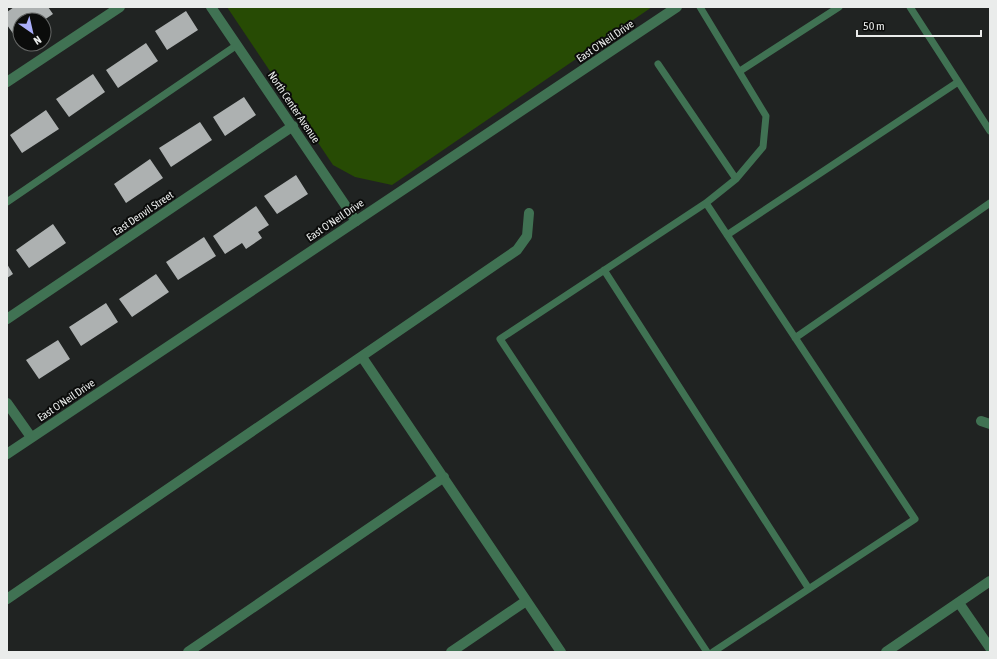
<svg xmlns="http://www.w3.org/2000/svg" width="997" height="659" font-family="'Asap Condensed',sans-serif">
	<rect width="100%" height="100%" fill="#202322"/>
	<path fill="#274b04" d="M 227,7 L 652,7 L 392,185 L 355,177 L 333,165 Z"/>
	<path fill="#adb1b1" d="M 14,7 L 48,7 L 53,14 L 44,20 L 20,20 L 20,37 L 17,39 L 7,25 L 7,12 Z
		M 186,11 L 198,30 L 167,50 L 155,31 Z
		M 146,43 L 158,61 L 118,88 L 106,70 Z
		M 93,74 L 105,92 L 69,117 L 56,99 Z
		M 244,97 L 256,115 L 225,136 L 213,117 Z
		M 46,110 L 59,129 L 22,153 L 10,135 Z
		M 200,122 L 212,140 L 171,167 L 159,148 Z
		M 150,159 L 163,178 L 126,203 L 114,184 Z
		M 296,175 L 308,194 L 277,214 L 264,196 Z
		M 256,206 L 269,225 L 258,232 L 262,238 L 246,249 L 242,243 L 225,254 L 213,236 Z
		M 53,224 L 66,243 L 29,268 L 16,250 Z
		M 204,237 L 216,256 L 178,280 L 166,262 Z
		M 7,264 L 13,274 L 7,278 Z
		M 156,274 L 169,292 L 132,317 L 119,299 Z
		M 106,303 L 118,322 L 81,346 L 69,327 Z
		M 58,340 L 70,359 L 39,379 L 26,360 Z"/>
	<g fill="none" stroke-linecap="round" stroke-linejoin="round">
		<path stroke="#407253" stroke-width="7" d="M 700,7 L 766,116 L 763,147 L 736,179 L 706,203 L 500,339 L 707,652
			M 910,7 L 990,131
			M 658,64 L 736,179
			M 740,71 L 839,7
			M 7,202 L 237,45
			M 706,203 L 915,519 L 713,652
			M 727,235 L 958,82
			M 604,270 L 809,589
			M 795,338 L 990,203"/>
		<path stroke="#407253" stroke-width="10" d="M 211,7 L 356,221
			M 7,82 L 120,7
			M 7,319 L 293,126
			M 362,357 L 561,652
			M 7,403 L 31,437
			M 981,421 L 990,424
			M 7,599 L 517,250 L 527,236 L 529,213
			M 959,603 L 990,648
			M 188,652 L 444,477
			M 451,652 L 526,601
			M 886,652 L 990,581"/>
		<path stroke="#407253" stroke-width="10" d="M 7,454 L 677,7"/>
	</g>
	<g text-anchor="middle" stroke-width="4" stroke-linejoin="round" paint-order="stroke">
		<g font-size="11" fill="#eaeceb" stroke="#0b0c0b">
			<text transform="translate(605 41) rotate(-34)" y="4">East O'Neil Drive</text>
			<text transform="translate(294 107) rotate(56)" y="4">North Center Avenue</text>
			<text transform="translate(143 213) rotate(-34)" y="4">East Denvil Street</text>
			<text transform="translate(335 220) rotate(-34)" y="4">East O'Neil Drive</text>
			<text transform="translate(66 400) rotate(-34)" y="4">East O'Neil Drive</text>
		</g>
	</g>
	<rect width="997" height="659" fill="none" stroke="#eaeceb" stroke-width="16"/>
	<g transform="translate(32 32) rotate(146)"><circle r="19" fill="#0b0c0b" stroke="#646665"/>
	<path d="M0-3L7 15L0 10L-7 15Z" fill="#abaffb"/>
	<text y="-6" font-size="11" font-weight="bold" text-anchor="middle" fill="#eaeceb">N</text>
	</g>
	<path d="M857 30v6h124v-6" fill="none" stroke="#eaeceb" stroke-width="2"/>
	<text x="863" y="30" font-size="12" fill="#eaeceb" stroke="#0b0c0b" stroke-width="3" paint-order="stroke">50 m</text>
</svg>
